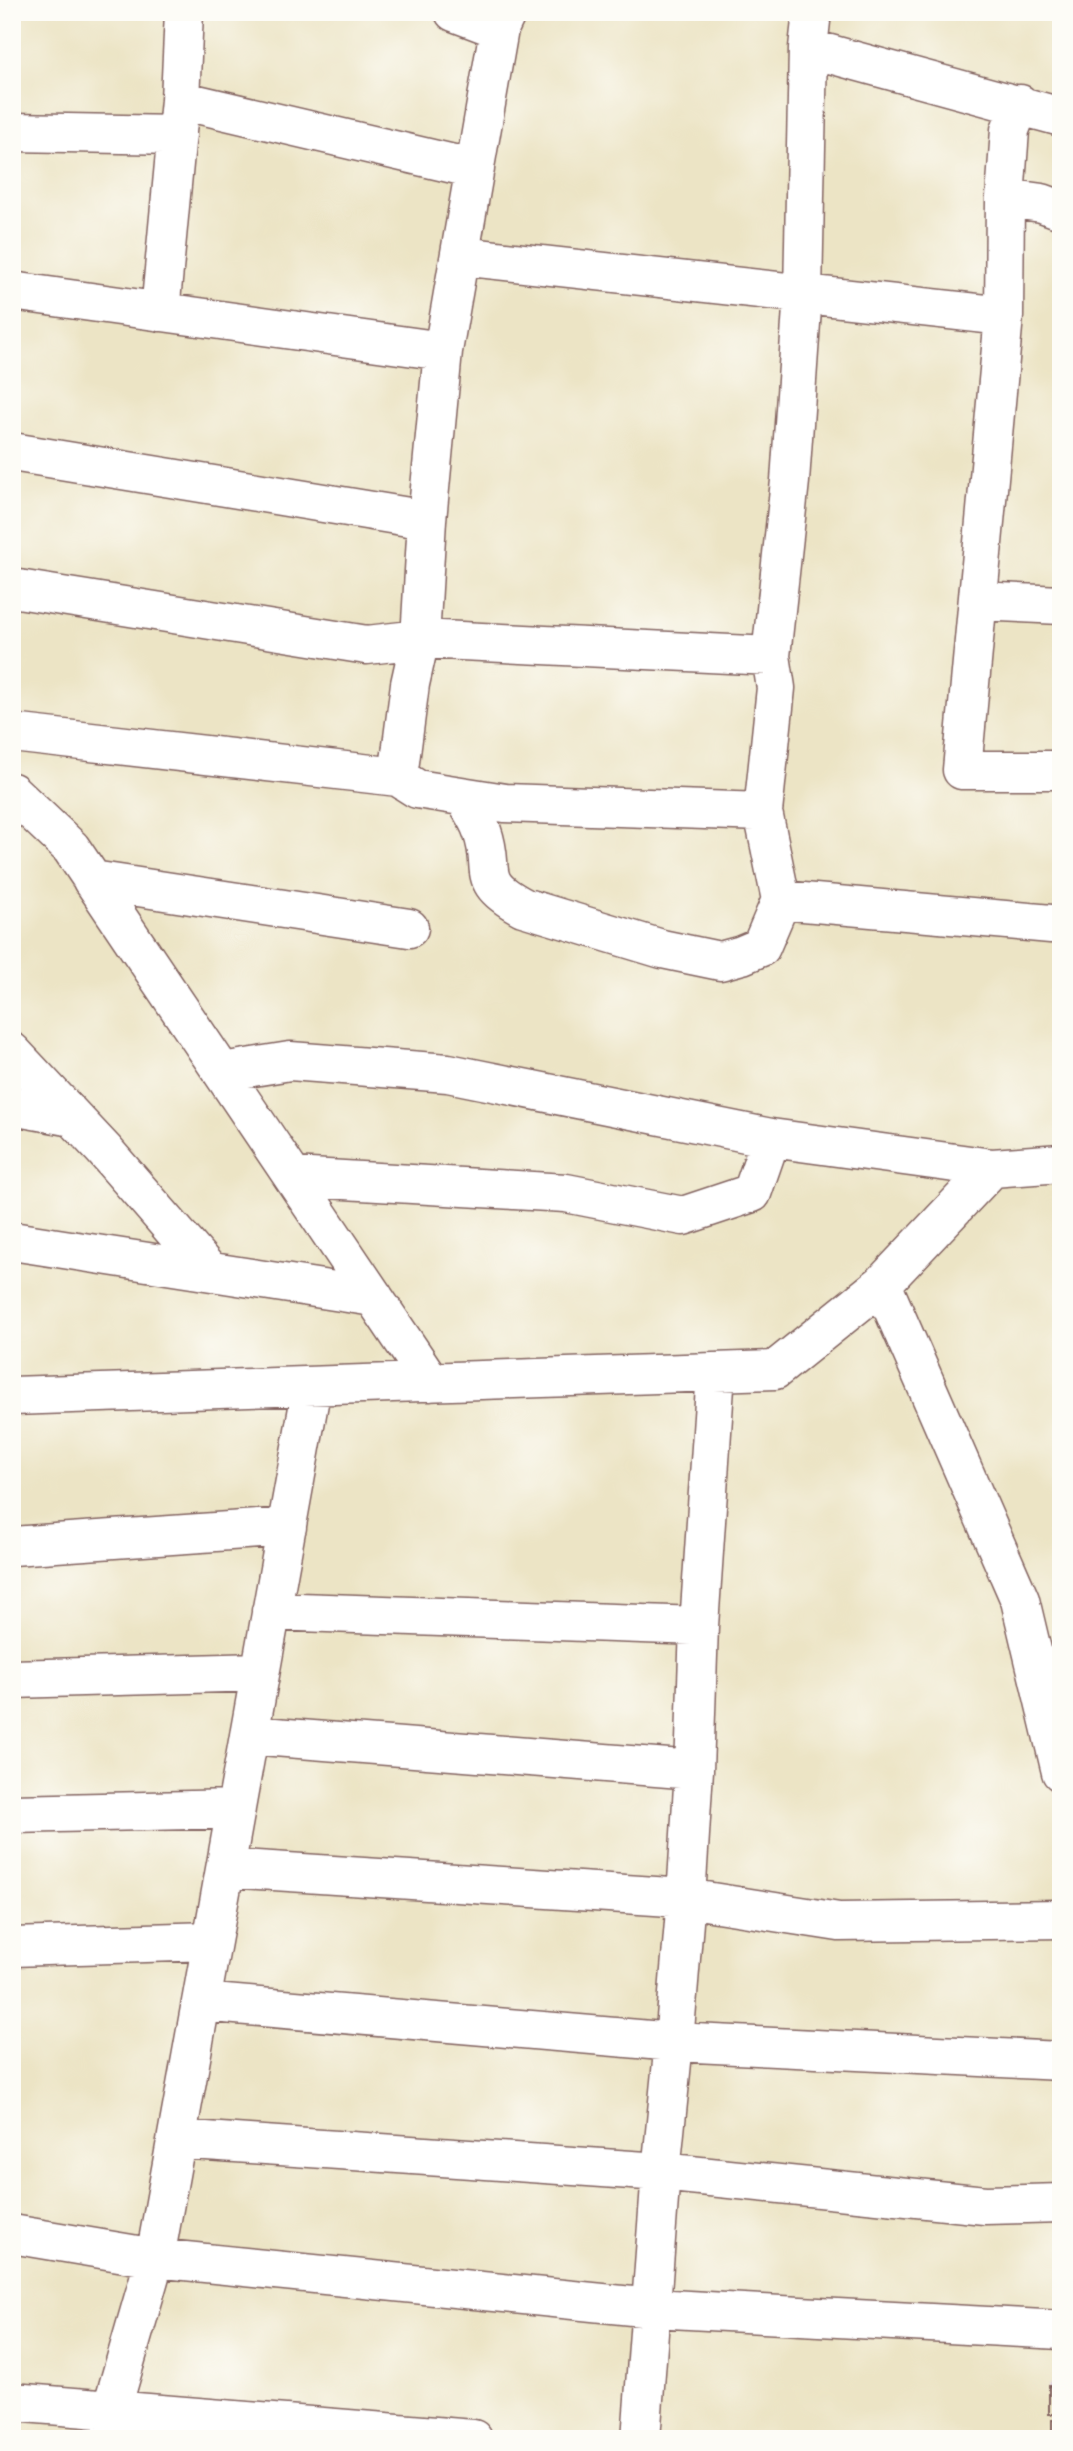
<svg xmlns="http://www.w3.org/2000/svg" width="1073" height="2451" font-family="'Libre Bodoni',serif">
	<defs>
		<pattern id="building-back-hatch" width="6" height="6" patternUnits="userSpaceOnUse" patternTransform="scale(1.75)"><rect width="6" height="6" fill="#ccb0ed"/><path d="M-1 5l2 2M0 0l6 6M5-1l2 2" fill="none" stroke="#a88fc0"/></pattern>
	</defs>
	<rect width="100%" height="100%" fill="#fdfcf7"/>
	<filter id="ink" filterUnits="userSpaceOnUse"><feTurbulence type="fractalNoise" baseFrequency=".0143" numOctaves="2"/><feDisplacementMap in="SourceGraphic" scale="14" xChannelSelector="R" yChannelSelector="G"/><feConvolveMatrix kernelMatrix="1 2 1 2 8 2 1 2 1" color-interpolation-filters="sRGB"/></filter>
	<filter id="wash" filterUnits="userSpaceOnUse"><feTurbulence type="fractalNoise" baseFrequency=".00686" numOctaves="4" result="noise"/><feDisplacementMap in="SourceGraphic" scale="28" xChannelSelector="R" yChannelSelector="G"/><feGaussianBlur stdDeviation="1.57" result="paint"/><feColorMatrix in="noise" values="0 0 0 0 0 0 0 0 0 0 0 0 0 0 0 0 0 1.4 0 .05"/><feComposite in="paint" operator="in"/></filter>
	<g filter="url(#wash)">
		<rect width="100%" height="100%" fill="#ece4c5"/>
		<g id="blocks">
			<path fill="url(#building-back-hatch)" d="M 1049,2386 L 1061,2386 L 1061,2414 L 1049,2414 Z
				M 1052,2420 L 1061,2420 L 1061,2439 L 1052,2439 Z"/>
		</g>
	</g>
	<g filter="url(#ink)">
		<use href="#blocks" fill-opacity="0" stroke="#836461" stroke-width="2"/>
		<g fill="none" stroke-linecap="round" stroke-linejoin="round">
			<defs>
				<path id="minor" d="M 454,12 L 499,29
					M 808,48 L 1061,117
					M 180,100 L 475,169
					M 12,132 L 177,135
					M 1005,198 L 1042,203 L 1061,210
					M 460,256 L 1004,316 L 962,770 L 1061,770
					M 12,291 L 443,351
					M 160,312 L 180,100 L 184,12
					M 1004,316 L 1005,198 L 1010,130 L 1020,104
					M 12,452 L 427,520
					M 12,588 L 367,645 L 420,639 L 771,656
					M 978,601 L 1061,605
					M 12,733 L 398,777 L 410,684 L 420,639 L 427,520 L 443,351 L 499,29 L 507,12
					M 398,777 L 417,789 L 505,803 L 763,812
					M 12,792 L 71,848 L 431,1382
					M 464,797 C 470,808 478,819 482,831 C 497,872 473,880 523,907 L 662,949 L 720,961 L 742,955 L 761,947 L 781,900 L 763,812 L 776,688 L 771,656 L 790,481 L 803,294 L 808,48 L 812,12
					M 92,880 L 409,928
					M 781,900 L 1051,924
					M 12,1052 L 104,1150 L 209,1271
					M 222,1072 L 290,1061 L 448,1073 L 771,1138 L 992,1168
					M 12,1106 L 73,1117
					M 293,1177 L 566,1193 L 683,1216 L 752,1193 L 771,1138
					M 12,1241 L 374,1297
					M 882,1284 L 1020,1600 L 1061,1772
					M 12,1396 L 775,1370 L 882,1284 L 992,1168 L 1061,1163
					M 12,1546 L 287,1527
					M 271,1611 L 699,1626
					M 12,1679 L 260,1672
					M 249,1735 L 694,1770
					M 12,1814 L 236,1809
					M 226,1868 L 686,1898 L 839,1922 L 1061,1919
					M 12,1947 L 212,1941
					M 201,2002 L 674,2042 L 1061,2061
					M 177,2139 L 661,2172 L 985,2205 L 1061,2203
					M 12,2234 L 155,2258 L 652,2308 L 1061,2330
					M 12,2402 L 473,2439
					M 103,2439 L 155,2258 L 312,1386
					M 641,2439 L 661,2172 L 674,2042 L 686,1898 L 694,1770 L 699,1626 L 716,1372"/>
			</defs>
			<use href="#minor" stroke="#836461" stroke-width="41"/>
			<use href="#minor" stroke="#fff" stroke-width="38"/>
		</g>
	</g>
	<rect width="1073" height="2451" fill="none" stroke="#fdfcf7" stroke-width="42"/>
</svg>
